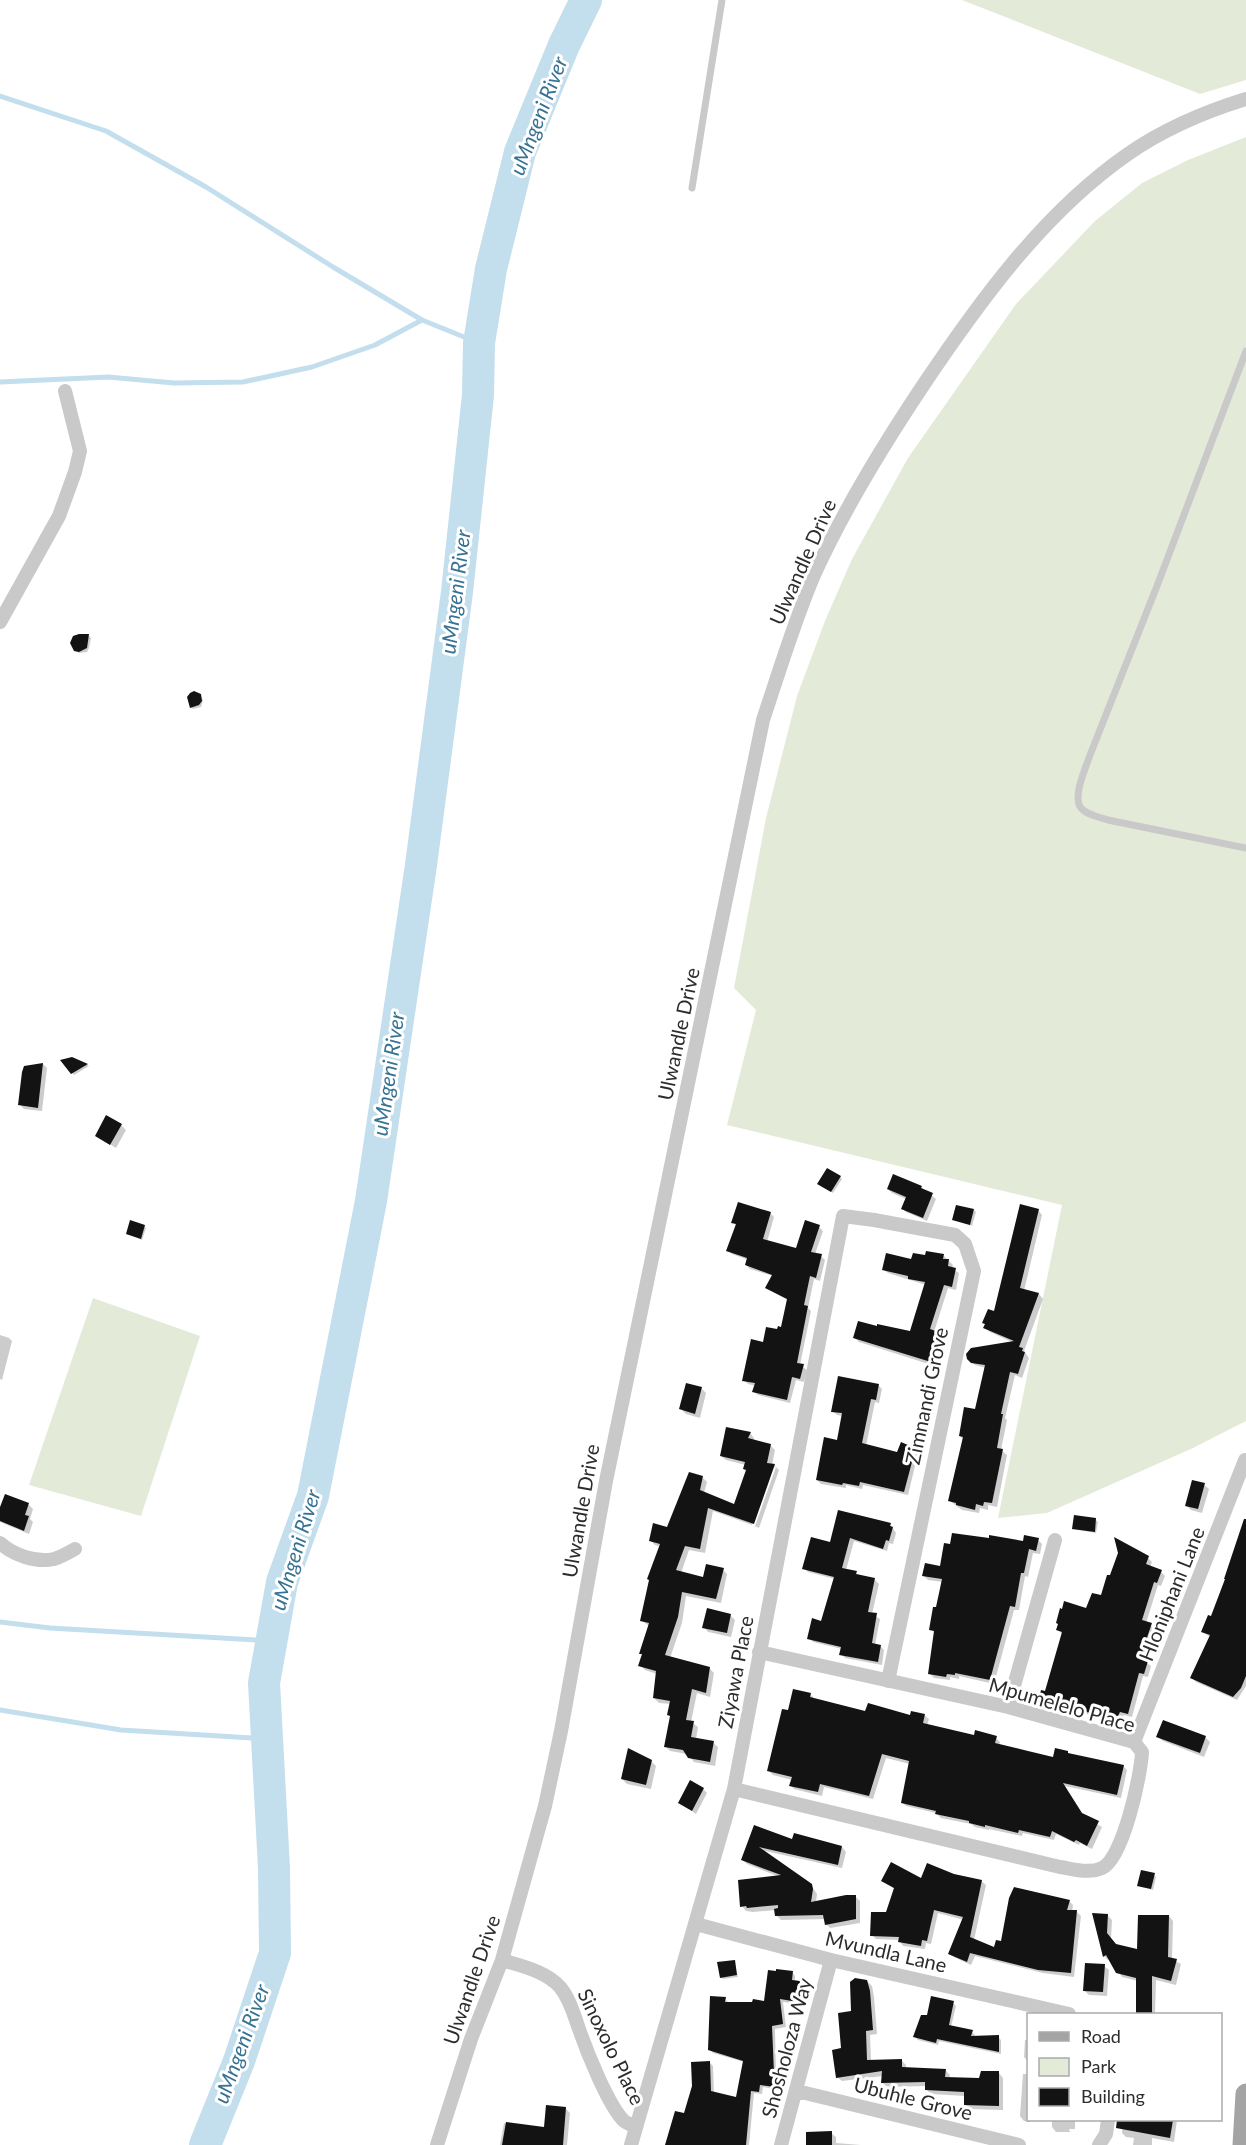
<svg xmlns="http://www.w3.org/2000/svg" width="1246" height="2145" font-family="Lato,sans-serif">
	<rect width="100%" height="100%" fill="#fff"/>
	<path fill="#e3ebd8" d="M 962,0 L 1246,0 L 1246,80 L 1200,94 Z
		M 1246,137 L 1246,1421 L 1193,1448 L 1047,1513 L 998,1518 L 1062,1205 L 727,1125 L 756,1010 L 734,988 L 766,818 L 797,696 L 825,621 L 852,559 L 908,458 L 1016,304 L 1095,221 L 1142,183 L 1188,160 Z
		M 93,1298 L 200,1336 L 141,1516 L 29,1485 Z"/>
	<path fill="#0003" d="M 89,636 L 91,638 L 89,648 L 87,652 L 79,653 L 75,651 L 74,637 Z
		M 201,697 L 203,700 L 201,707 L 193,709 L 191,707 Z
		M 72,1059 L 87,1065 L 89,1066 L 74,1075 L 62,1061 Z
		M 43,1064 L 47,1068 L 42,1111 L 24,1109 L 20,1105 L 25,1068 Z
		M 121,1125 L 126,1130 L 116,1148 L 97,1136 Z
		M 840,1177 L 842,1179 L 833,1193 L 821,1186 Z
		M 921,1187 L 936,1199 L 927,1221 L 906,1212 L 902,1208 L 906,1199 L 892,1193 L 888,1189 Z
		M 974,1210 L 976,1212 L 972,1226 L 954,1220 Z
		M 1038,1210 L 1042,1215 L 1024,1291 L 1039,1294 L 1043,1299 L 1024,1351 L 1029,1358 L 1022,1378 L 1015,1375 L 1005,1418 L 1007,1420 L 1001,1450 L 1007,1455 L 997,1507 L 988,1505 L 988,1510 L 980,1508 L 979,1513 L 962,1510 L 950,1501 L 964,1440 L 960,1436 L 976,1411 L 986,1368 L 975,1365 L 970,1360 L 1014,1343 L 990,1332 L 985,1328 L 995,1313 Z
		M 770,1213 L 774,1217 L 767,1242 L 797,1249 L 819,1227 L 823,1231 L 815,1254 L 821,1256 L 825,1260 L 820,1281 L 814,1279 L 808,1308 L 811,1311 L 800,1365 L 807,1370 L 804,1382 L 796,1380 L 790,1403 L 758,1395 L 754,1392 L 756,1386 L 748,1384 L 744,1380 L 764,1344 L 782,1329 L 789,1301 L 767,1288 L 773,1276 L 750,1269 L 746,1265 L 748,1260 L 732,1254 L 728,1250 L 737,1226 L 733,1222 Z
		M 144,1226 L 146,1228 L 142,1240 L 127,1234 Z
		M 944,1256 L 953,1265 L 952,1269 L 959,1273 L 956,1290 L 948,1288 L 934,1332 L 944,1338 L 935,1366 L 859,1342 L 855,1338 L 911,1332 L 926,1285 L 888,1273 L 883,1269 Z
		M 0,1335 L 9,1338 L 12,1341 L 2,1380 L 0,1379 Z
		M 688,1385 L 702,1389 L 706,1393 L 700,1418 L 686,1414 L 681,1409 Z
		M 878,1385 L 882,1389 L 879,1403 L 875,1402 L 866,1446 L 898,1454 L 902,1444 L 920,1454 L 915,1466 L 908,1495 L 863,1485 L 862,1489 L 846,1485 L 846,1488 L 821,1484 L 817,1480 L 838,1441 L 843,1416 L 837,1415 L 833,1411 Z
		M 750,1433 L 754,1438 L 754,1441 L 770,1445 L 775,1450 L 772,1465 L 775,1466 L 779,1470 L 759,1528 L 755,1526 L 776,1467 L 773,1467 L 752,1525 L 713,1511 L 705,1553 L 689,1550 L 681,1573 L 704,1579 L 723,1570 L 727,1574 L 721,1603 L 686,1596 L 682,1623 L 670,1658 L 709,1668 L 714,1673 L 710,1697 L 697,1693 L 691,1722 L 698,1727 L 696,1739 L 713,1743 L 718,1747 L 715,1766 L 694,1762 L 687,1754 L 670,1751 L 665,1746 L 671,1717 L 671,1704 L 659,1703 L 654,1698 L 657,1674 L 645,1670 L 640,1665 L 643,1655 L 641,1653 L 649,1626 L 641,1620 L 661,1547 L 655,1545 L 650,1540 L 668,1528 L 703,1478 L 707,1482 L 704,1493 L 735,1506 L 747,1471 L 746,1465 L 726,1460 L 721,1456 Z
		M 1204,1485 L 1209,1489 L 1202,1513 L 1191,1510 L 1186,1505 Z
		M 6,1496 L 29,1505 L 33,1509 L 30,1519 L 33,1522 L 29,1534 L 0,1522 L 0,1511 Z
		M 1246,1519 L 1246,1686 L 1237,1700 L 1196,1682 L 1192,1678 L 1210,1637 L 1203,1632 L 1212,1618 L 1227,1579 L 1233,1555 Z
		M 1096,1520 L 1098,1522 L 1096,1533 L 1073,1529 Z
		M 890,1524 L 896,1533 L 893,1544 L 889,1543 L 887,1551 L 854,1541 L 846,1570 L 875,1580 L 879,1584 L 872,1614 L 880,1619 L 875,1645 L 880,1646 L 884,1650 L 882,1665 L 845,1658 L 841,1654 L 842,1649 L 813,1642 L 809,1638 L 822,1622 L 835,1579 L 808,1572 L 804,1568 L 831,1543 Z
		M 1038,1540 L 1042,1544 L 1040,1554 L 1033,1553 L 1028,1577 L 1025,1576 L 1019,1610 L 1014,1610 L 994,1684 L 959,1676 L 959,1679 L 950,1677 L 950,1680 L 934,1678 L 930,1674 L 935,1633 L 931,1629 L 943,1582 L 928,1580 L 924,1576 L 941,1568 Z
		M 1148,1558 L 1152,1562 L 1150,1567 L 1161,1572 L 1165,1576 L 1161,1586 L 1158,1585 L 1146,1623 L 1155,1629 L 1144,1661 L 1151,1666 L 1148,1677 L 1143,1676 L 1132,1717 L 1124,1715 L 1122,1719 L 1115,1718 L 1115,1721 L 1070,1710 L 1069,1713 L 1043,1707 L 1039,1703 L 1046,1693 L 1062,1634 L 1058,1630 L 1087,1610 Z
		M 731,1616 L 735,1620 L 731,1637 L 708,1632 L 704,1627 Z
		M 810,1694 L 815,1699 L 867,1712 L 911,1717 L 924,1715 L 929,1719 L 927,1726 L 975,1737 L 996,1738 L 1000,1742 L 999,1746 L 1054,1759 L 1070,1756 L 1123,1766 L 1127,1770 L 1121,1798 L 1065,1786 L 1083,1816 L 1102,1827 L 1092,1849 L 1080,1843 L 1079,1845 L 1056,1834 L 1054,1840 L 1023,1833 L 1022,1836 L 989,1829 L 989,1830 L 975,1827 L 971,1824 L 941,1818 L 936,1813 L 906,1806 L 902,1802 L 910,1764 L 886,1758 L 873,1799 L 824,1787 L 822,1796 L 794,1789 L 790,1785 L 792,1780 L 773,1775 L 769,1771 L 790,1712 Z
		M 1158,1737 L 1205,1737 L 1210,1742 L 1204,1757 L 1163,1741 Z
		M 651,1761 L 656,1766 L 651,1789 L 627,1784 L 622,1779 Z
		M 703,1789 L 707,1793 L 696,1814 L 680,1803 Z
		M 755,1827 L 794,1841 L 842,1847 L 846,1852 L 842,1868 L 761,1850 L 811,1885 L 817,1894 L 816,1902 L 856,1897 L 860,1901 L 860,1923 L 830,1928 L 826,1924 L 825,1919 L 781,1920 L 777,1916 L 776,1910 L 753,1912 L 746,1911 L 742,1906 L 780,1877 L 747,1864 L 743,1860 Z
		M 954,1875 L 981,1881 L 986,1885 L 974,1940 L 995,1949 L 1069,1901 L 1073,1905 L 1072,1912 L 1077,1912 L 1081,1916 L 1074,1977 L 1043,1973 L 975,1956 L 971,1965 L 954,1957 L 949,1953 L 964,1920 L 938,1913 L 931,1944 L 926,1943 L 925,1949 L 903,1946 L 899,1940 L 876,1939 L 872,1935 L 887,1914 L 895,1889 L 883,1881 L 922,1880 Z
		M 1154,1875 L 1156,1877 L 1153,1890 L 1138,1886 Z
		M 1108,1916 L 1112,1920 L 1111,1939 L 1116,1945 L 1138,1951 L 1169,1916 L 1173,1921 L 1172,1959 L 1181,1964 L 1176,1985 L 1156,1980 L 1155,2014 L 1137,2014 L 1138,1981 L 1122,1977 L 1110,1959 L 1108,1960 L 1104,1956 Z
		M 734,1961 L 738,1977 L 723,1979 L 721,1977 Z
		M 1104,1966 L 1109,1970 L 1107,1996 L 1089,1995 L 1084,1990 Z
		M 792,1972 L 795,1976 L 795,1982 L 799,1982 L 803,1986 L 801,2004 L 783,2002 L 786,2027 L 775,2029 L 776,2075 L 783,2076 L 786,2079 L 785,2091 L 763,2087 L 762,2094 L 754,2093 L 749,2145 L 666,2145 L 685,2115 L 710,2063 L 713,2066 L 714,2094 L 737,2099 L 744,2062 L 713,2053 L 709,2049 L 725,1999 L 728,2002 L 765,2003 Z
		M 867,1981 L 872,1986 L 874,1997 L 877,2034 L 870,2035 L 871,2061 L 901,2060 L 906,2065 L 906,2068 L 945,2070 L 950,2075 L 949,2079 L 980,2079 L 999,2073 L 1003,2078 L 1003,2110 L 970,2109 L 965,2104 L 965,2096 L 931,2094 L 926,2089 L 927,2086 L 887,2087 L 883,2083 L 883,2076 L 842,2081 L 837,2077 L 842,2050 L 853,2013 Z
		M 953,2003 L 956,2006 L 951,2027 L 972,2032 L 975,2035 L 974,2037 L 998,2037 L 1001,2040 L 1001,2054 L 939,2041 L 938,2045 L 918,2040 L 915,2037 L 929,2017 Z
		M 1025,2040 L 1028,2040 L 1028,2061 L 1024,2057 Z
		M 1023,2074 L 1028,2074 L 1028,2120 L 1031,2120 L 1030,2122 L 1024,2121 L 1020,2116 Z
		M 565,2108 L 570,2113 L 567,2145 L 500,2145 L 504,2123 L 545,2129 Z
		M 1052,2120 L 1075,2120 L 1075,2129 L 1069,2129 L 1070,2132 L 1056,2132 L 1052,2127 Z
		M 1123,2120 L 1177,2120 L 1174,2142 L 1152,2138 L 1152,2145 L 1133,2145 L 1134,2138 L 1126,2137 L 1122,2133 Z
		M 831,2133 L 836,2137 L 836,2143 L 861,2145 L 808,2145 Z"/>
	<g fill="none" stroke-linecap="round" stroke-linejoin="round">
		<path stroke="#c3deed" stroke-width="5" d="M 0,96 L 106,131 L 206,187 L 333,267 L 422,320 L 479,343
			M 0,382 L 108,377 L 174,383 L 243,382 L 312,367 L 375,345 L 422,320
			M 0,1622 L 50,1628 L 271,1641
			M 0,1710 L 121,1730 L 267,1739"/>
		<path stroke="#c3deed" stroke-width="32" d="M 205,2145 L 239,2061 L 275,1953 L 274,1868 L 264,1683 L 282,1582 L 313,1496 L 371,1201 L 421,865 L 457,592 L 478,395 L 479,343 L 491,269 L 520,152 L 564,45 L 586,0"/>
	</g>
	<path fill="#131313" d="M 79,634 L 89,634 L 87,648 L 79,652 L 74,651 L 70,643 L 73,636 Z
		M 194,691 L 201,694 L 202,701 L 199,705 L 190,708 L 187,697 L 190,693 Z
		M 72,1057 L 88,1064 L 71,1074 L 60,1060 Z
		M 43,1063 L 38,1108 L 18,1105 L 22,1072 L 24,1066 Z
		M 106,1115 L 122,1124 L 110,1145 L 95,1136 Z
		M 827,1168 L 841,1176 L 831,1192 L 817,1184 Z
		M 893,1174 L 922,1186 L 921,1188 L 933,1193 L 923,1218 L 901,1209 L 906,1197 L 887,1189 Z
		M 738,1202 L 771,1212 L 763,1239 L 796,1248 L 805,1220 L 820,1225 L 811,1252 L 822,1254 L 816,1278 L 810,1276 L 804,1305 L 808,1306 L 797,1363 L 804,1364 L 800,1379 L 792,1377 L 787,1400 L 752,1392 L 755,1383 L 742,1381 L 751,1339 L 763,1342 L 766,1327 L 777,1329 L 778,1326 L 781,1327 L 787,1299 L 765,1288 L 772,1275 L 745,1265 L 747,1258 L 726,1251 L 736,1224 L 731,1223 Z
		M 1020,1204 L 1039,1209 L 1020,1288 L 1039,1293 L 1019,1347 L 1023,1348 L 1022,1351 L 1025,1352 L 1018,1374 L 1010,1372 L 1001,1414 L 1003,1414 L 997,1448 L 1003,1449 L 992,1503 L 984,1502 L 983,1506 L 976,1504 L 975,1510 L 956,1505 L 956,1503 L 948,1501 L 963,1437 L 959,1436 L 964,1407 L 975,1409 L 985,1365 L 971,1363 L 967,1359 L 966,1354 L 971,1348 L 1014,1341 L 983,1328 L 985,1324 L 982,1323 L 988,1309 L 994,1311 Z
		M 956,1205 L 974,1209 L 970,1225 L 952,1220 Z
		M 130,1220 L 145,1225 L 141,1239 L 126,1234 Z
		M 926,1251 L 944,1254 L 943,1259 L 949,1259 L 948,1266 L 956,1268 L 952,1287 L 944,1285 L 930,1329 L 941,1333 L 931,1362 L 853,1338 L 858,1321 L 877,1326 L 877,1324 L 910,1331 L 925,1282 L 908,1279 L 908,1276 L 882,1270 L 886,1253 L 911,1259 L 913,1253 L 925,1255 Z
		M 838,1376 L 879,1384 L 876,1400 L 871,1399 L 862,1443 L 897,1452 L 901,1442 L 917,1449 L 912,1462 L 904,1492 L 860,1482 L 859,1486 L 843,1483 L 842,1485 L 816,1480 L 824,1437 L 837,1440 L 842,1413 L 831,1412 Z
		M 686,1383 L 702,1387 L 695,1414 L 679,1409 Z
		M 726,1427 L 751,1432 L 748,1438 L 771,1444 L 767,1463 L 775,1464 L 754,1524 L 708,1508 L 700,1549 L 685,1546 L 676,1570 L 703,1577 L 706,1564 L 724,1568 L 716,1599 L 682,1592 L 678,1617 L 665,1655 L 710,1667 L 706,1693 L 692,1689 L 686,1720 L 694,1721 L 691,1737 L 714,1741 L 710,1762 L 688,1758 L 683,1750 L 664,1747 L 670,1716 L 667,1715 L 670,1701 L 653,1698 L 656,1671 L 638,1666 L 642,1654 L 639,1654 L 649,1623 L 640,1621 L 649,1580 L 647,1579 L 660,1544 L 649,1541 L 653,1523 L 667,1527 L 689,1472 L 703,1476 L 700,1490 L 734,1504 L 746,1470 L 743,1469 L 745,1462 L 720,1456 Z
		M 1192,1480 L 1205,1483 L 1198,1509 L 1185,1506 Z
		M 5,1494 L 29,1503 L 25,1515 L 29,1516 L 24,1531 L 0,1521 L 0,1507 Z
		M 838,1510 L 891,1523 L 890,1526 L 893,1527 L 889,1541 L 886,1540 L 883,1549 L 850,1538 L 842,1568 L 857,1571 L 856,1574 L 875,1578 L 868,1612 L 877,1613 L 872,1643 L 881,1645 L 878,1662 L 839,1655 L 841,1647 L 807,1639 L 812,1618 L 821,1621 L 834,1577 L 802,1569 L 811,1537 L 830,1542 Z
		M 1074,1515 L 1096,1518 L 1095,1532 L 1072,1529 Z
		M 1244,1519 L 1246,1519 L 1246,1676 L 1241,1688 L 1233,1697 L 1190,1678 L 1210,1635 L 1201,1632 L 1208,1615 L 1211,1616 L 1225,1579 L 1224,1579 Z
		M 952,1533 L 989,1538 L 989,1535 L 1023,1541 L 1024,1535 L 1039,1538 L 1036,1551 L 1029,1549 L 1024,1573 L 1021,1573 L 1015,1607 L 1010,1606 L 990,1680 L 955,1673 L 955,1675 L 947,1674 L 946,1677 L 928,1674 L 934,1631 L 929,1630 L 933,1607 L 936,1607 L 942,1579 L 922,1576 L 925,1563 L 940,1566 L 944,1543 L 950,1544 Z
		M 1114,1537 L 1149,1556 L 1146,1564 L 1162,1570 L 1157,1583 L 1154,1582 L 1142,1620 L 1152,1623 L 1140,1658 L 1148,1661 L 1144,1674 L 1139,1673 L 1128,1714 L 1120,1712 L 1118,1716 L 1112,1715 L 1111,1718 L 1066,1707 L 1065,1710 L 1038,1703 L 1041,1690 L 1045,1691 L 1062,1632 L 1056,1630 L 1058,1624 L 1056,1623 L 1060,1608 L 1062,1609 L 1064,1601 L 1086,1608 L 1092,1593 L 1101,1595 L 1107,1575 L 1110,1575 L 1118,1553 Z
		M 707,1608 L 731,1614 L 727,1633 L 702,1628 Z
		M 793,1689 L 811,1693 L 810,1697 L 865,1711 L 868,1703 L 910,1715 L 911,1711 L 925,1714 L 923,1723 L 974,1735 L 975,1730 L 997,1736 L 995,1743 L 1028,1751 L 1053,1757 L 1055,1748 L 1068,1751 L 1068,1753 L 1124,1765 L 1117,1795 L 1063,1783 L 1082,1813 L 1099,1821 L 1087,1846 L 1076,1840 L 1074,1842 L 1052,1831 L 1050,1837 L 1019,1830 L 1018,1833 L 985,1825 L 985,1827 L 969,1823 L 969,1821 L 935,1814 L 936,1811 L 901,1803 L 909,1761 L 882,1754 L 869,1796 L 820,1784 L 818,1792 L 789,1786 L 792,1777 L 767,1771 L 782,1709 L 788,1710 Z
		M 1163,1720 L 1206,1736 L 1200,1753 L 1156,1737 Z
		M 628,1748 L 652,1760 L 646,1785 L 621,1779 Z
		M 690,1780 L 704,1788 L 692,1811 L 678,1803 Z
		M 754,1825 L 792,1839 L 794,1833 L 842,1846 L 838,1865 L 759,1847 L 812,1884 L 813,1889 L 811,1902 L 846,1895 L 856,1895 L 856,1919 L 825,1925 L 823,1915 L 775,1916 L 774,1909 L 778,1908 L 778,1905 L 747,1908 L 746,1906 L 740,1907 L 738,1880 L 781,1875 L 741,1860 Z
		M 891,1862 L 921,1878 L 927,1863 L 954,1874 L 982,1880 L 970,1937 L 994,1947 L 996,1940 L 1001,1941 L 1009,1898 L 1014,1887 L 1070,1900 L 1067,1910 L 1077,1910 L 1071,1973 L 1038,1970 L 970,1953 L 967,1962 L 948,1954 L 963,1917 L 934,1910 L 927,1941 L 922,1940 L 921,1946 L 898,1942 L 899,1937 L 870,1936 L 871,1912 L 886,1912 L 894,1888 L 881,1881 Z
		M 1141,1870 L 1155,1873 L 1151,1889 L 1137,1886 Z
		M 1092,1913 L 1108,1914 L 1107,1933 L 1116,1944 L 1137,1949 L 1138,1915 L 1169,1915 L 1168,1957 L 1177,1959 L 1171,1981 L 1152,1976 L 1152,2014 L 1136,2014 L 1136,1978 L 1116,1973 L 1106,1955 L 1103,1957 Z
		M 735,1960 L 737,1975 L 720,1978 L 717,1962 Z
		M 1085,1963 L 1105,1964 L 1103,1992 L 1083,1991 Z
		M 776,1969 L 793,1971 L 792,1980 L 800,1981 L 798,2002 L 780,1999 L 783,2024 L 772,2026 L 774,2073 L 783,2074 L 782,2088 L 760,2085 L 759,2092 L 751,2091 L 746,2145 L 665,2145 L 675,2111 L 684,2113 L 692,2086 L 691,2062 L 710,2061 L 711,2091 L 736,2097 L 743,2061 L 708,2050 L 710,1996 L 726,1997 L 725,2002 L 752,2002 L 753,1999 L 764,2001 L 768,1970 L 776,1971 Z
		M 855,1978 L 867,1980 L 870,1991 L 873,2030 L 866,2031 L 867,2060 L 902,2059 L 902,2067 L 946,2069 L 945,2077 L 979,2078 L 981,2071 L 999,2071 L 999,2106 L 964,2105 L 964,2092 L 925,2090 L 925,2082 L 881,2083 L 882,2071 L 836,2078 L 832,2050 L 841,2048 L 838,2013 L 851,2011 L 850,1982 Z
		M 931,1996 L 954,2001 L 949,2025 L 973,2030 L 971,2036 L 999,2035 L 999,2052 L 937,2039 L 936,2043 L 913,2037 L 921,2015 L 927,2015 Z
		M 546,2105 L 566,2107 L 563,2145 L 502,2145 L 506,2122 L 544,2127 Z
		M 1117,2120 L 1173,2120 L 1170,2138 L 1116,2128 Z
		M 832,2131 L 832,2145 L 806,2145 L 806,2132 Z"/>
	<g fill="none" stroke-linecap="round" stroke-linejoin="round">
		<path stroke="#c9c9c9" stroke-width="7" d="M 692,188 L 722,0
			M 1246,351 L 1157,586 L 1090,755 C 1086,767 1072,797 1081,808 C 1087,815 1099,817 1108,820 L 1246,848"/>
		<path stroke="#c9c9c9" stroke-width="14" d="M 0,622 L 59,516 L 75,472 L 80,451 L 65,391
			M 0,1543 C 13,1555 36,1563 54,1559 C 61,1557 68,1553 75,1549
			M 1008,1707 L 1055,1540
			M 1134,1742 L 1245,1460
			M 734,1789 L 1060,1867 C 1074,1869 1089,1874 1102,1868 C 1123,1859 1141,1775 1142,1752 L 1134,1742 L 1008,1707 L 759,1652
			M 696,1924 L 831,1960 L 1069,2014
			M 502,1960 C 521,1966 546,1971 560,1987 C 570,1999 574,2015 579,2029 C 587,2052 608,2105 624,2121 C 628,2124 632,2125 636,2127
			M 797,2091 L 1019,2145
			M 437,2145 L 471,2039 L 502,1960 L 545,1806 L 561,1731 L 606,1481 L 763,720 C 779,672 794,622 814,575 C 844,509 882,447 922,387 C 979,302 1043,213 1128,154 C 1164,129 1204,112 1246,99
			M 631,2145 L 734,1789 L 843,1216 L 874,1220 L 955,1235 L 965,1244 L 974,1271 L 888,1681
			M 781,2145 L 831,1960
			M 1099,2145 L 1106,2134 L 1108,2120"/>
		<path stroke="#a4a4a4" stroke-width="21" d="M 1243,2145 L 1246,2094"/>
	</g>
	<g text-anchor="middle" stroke-width="6" stroke-linejoin="round" paint-order="stroke">
		<g font-size="20" fill="#2c2c2c" stroke="#fff">
			<text transform="translate(803 562) rotate(-66)" y="7">Ulwandle Drive</text>
			<text transform="translate(679 1034) rotate(-78)" y="7">Ulwandle Drive</text>
			<text transform="translate(927 1396) rotate(-78)" y="7">Zimnandi Grove</text>
			<text transform="translate(581 1511) rotate(-80)" y="7">Ulwandle Drive</text>
			<text transform="translate(1172 1594) rotate(-68)" y="7">Hloniphani Lane</text>
			<text transform="translate(736 1672) rotate(-79)" y="7">Ziyawa Place</text>
			<text transform="translate(1062 1705) rotate(16)" y="7">Mpumelelo Place</text>
			<text transform="translate(886 1952) rotate(13)" y="7">Mvundla Lane</text>
			<text transform="translate(472 1980) rotate(-71)" y="7">Ulwandle Drive</text>
			<text transform="translate(611 2047) rotate(64)" y="7">Sinoxolo Place</text>
			<text transform="translate(787 2048) rotate(-75)" y="7">Shosholoza Way</text>
			<text transform="translate(913 2099) rotate(14)" y="7">Ubuhle Grove</text>
		</g>
		<g font-size="21" font-style="italic" fill="#367293" stroke="#fff">
			<text transform="translate(539 116) rotate(-69)" y="7">uMngeni River</text>
			<text transform="translate(456 592) rotate(-83)" y="7">uMngeni River</text>
			<text transform="translate(389 1074) rotate(-82)" y="7">uMngeni River</text>
			<text transform="translate(296 1550) rotate(-73)" y="7">uMngeni River</text>
			<text transform="translate(242 2044) rotate(-70)" y="7">uMngeni River</text>
		</g>
	</g>
	<rect x="1027" y="2013" width="195" height="108" fill="#ffffff" stroke="#ababab" stroke-width="1.5"/>
	<rect x="1039" y="2032" width="30" height="9" fill="#a4a4a4" stroke="#ababab" stroke-width="1.5"/>
	<text x="1081" y="2043" font-size="18" fill="#2c2c2c">Road</text>
	<rect x="1039" y="2058" width="30" height="18" fill="#e3ebd8" stroke="#ababab" stroke-width="1.5"/>
	<text x="1081" y="2073" font-size="18" fill="#2c2c2c">Park</text>
	<rect x="1039" y="2088" width="30" height="18" fill="#131313" stroke="#ababab" stroke-width="1.5"/>
	<text x="1081" y="2103" font-size="18" fill="#2c2c2c">Building</text>
</svg>
